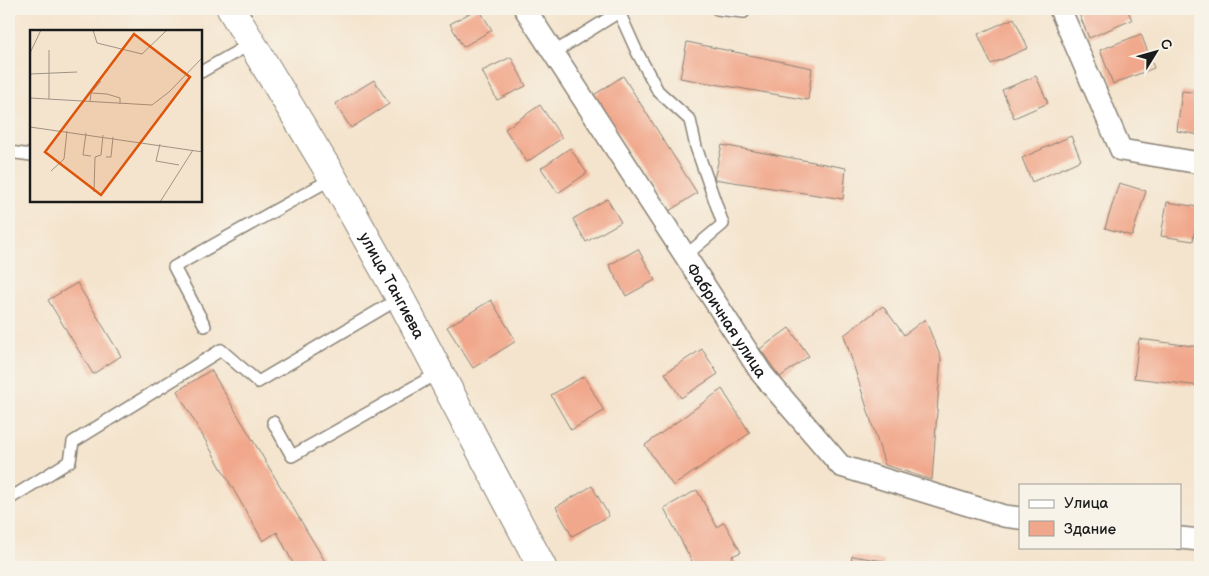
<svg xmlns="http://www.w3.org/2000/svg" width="1209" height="576" font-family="'Balsamiq Sans',sans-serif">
	<rect width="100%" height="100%" fill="#f7f3e8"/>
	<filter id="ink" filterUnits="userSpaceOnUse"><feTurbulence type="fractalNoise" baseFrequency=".02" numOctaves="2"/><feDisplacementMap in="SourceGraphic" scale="10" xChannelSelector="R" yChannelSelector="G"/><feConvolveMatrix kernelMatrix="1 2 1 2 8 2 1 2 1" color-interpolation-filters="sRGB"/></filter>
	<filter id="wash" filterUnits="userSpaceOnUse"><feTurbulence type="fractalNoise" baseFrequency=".0096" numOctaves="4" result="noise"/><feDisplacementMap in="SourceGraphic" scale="20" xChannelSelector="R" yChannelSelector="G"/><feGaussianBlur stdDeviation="1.12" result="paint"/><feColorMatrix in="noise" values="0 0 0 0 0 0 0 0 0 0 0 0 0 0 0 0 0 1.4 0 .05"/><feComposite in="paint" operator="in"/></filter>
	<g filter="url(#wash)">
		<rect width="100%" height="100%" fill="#f4e4cd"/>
		<g id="blocks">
			<path fill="#f1a78b" d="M 477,9 L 479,9 L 492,30 L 463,47 L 450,24 Z
				M 1077,9 L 1127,9 L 1132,20 L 1089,38 Z
				M 1014,18 L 1028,48 L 991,64 L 978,34 Z
				M 1141,34 L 1154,68 L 1113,84 L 1100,50 Z
				M 687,42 L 812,68 L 808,100 L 680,78 Z
				M 511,57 L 526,86 L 497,100 L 482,71 Z
				M 623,76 L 697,193 L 669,211 L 594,95 Z
				M 1036,76 L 1048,103 L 1014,118 L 1002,90 Z
				M 374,80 L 389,104 L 351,128 L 335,104 Z
				M 1182,91 L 1200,93 L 1200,135 L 1177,131 Z
				M 540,105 L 562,138 L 527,162 L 505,129 Z
				M 1071,136 L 1081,160 L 1032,182 L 1022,158 Z
				M 722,145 L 846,168 L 843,199 L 714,179 Z
				M 570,148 L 587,173 L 558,193 L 541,168 Z
				M 1119,183 L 1146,191 L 1132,236 L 1105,228 Z
				M 607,199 L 621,222 L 586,242 L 573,219 Z
				M 1167,202 L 1198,207 L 1193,241 L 1161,236 Z
				M 638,249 L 655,280 L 626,296 L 609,265 Z
				M 77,283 L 121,356 L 93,374 L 48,300 Z
				M 491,300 L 516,341 L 473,368 L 447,327 Z
				M 883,306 L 904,335 L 925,319 L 941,358 L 932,480 L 885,465 L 844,335 Z
				M 789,328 L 809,356 L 780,377 L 760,349 Z
				M 1139,339 L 1200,347 L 1200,386 L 1134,378 Z
				M 702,349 L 718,374 L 681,398 L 665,373 Z
				M 211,370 L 326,563 L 319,567 L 295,567 L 277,532 L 263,541 L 177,391 Z
				M 584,376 L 604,411 L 571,430 L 551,395 Z
				M 722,389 L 750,433 L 673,486 L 645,445 Z
				M 592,486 L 609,516 L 572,536 L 556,507 Z
				M 697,490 L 717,527 L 724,522 L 741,552 L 732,556 L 739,567 L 695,567 L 664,508 Z
				M 852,556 L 884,561 L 883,567 L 850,567 Z"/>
		</g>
	</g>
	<g filter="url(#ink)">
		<use href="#blocks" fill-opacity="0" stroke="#888074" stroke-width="1"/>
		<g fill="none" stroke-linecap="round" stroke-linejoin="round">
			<defs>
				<path id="lane" d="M 717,9 L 744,12
					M 553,53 L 619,12 L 637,52 L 658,91 L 690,120 L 696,147 L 723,224 L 685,256
					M 201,72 L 252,43
					M 9,152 L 31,155
					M 205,326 L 174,267 L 333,178
					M 273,422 L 292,456 L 440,372
					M 9,499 L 70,461 L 73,442 L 221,350 L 258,382 L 400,298"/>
				<g id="street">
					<path id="s1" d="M 525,9 L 762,374 L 841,466 L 1004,516 L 1020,518"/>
					<path d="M 1060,9 L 1121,150 L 1200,163"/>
					<path d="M 1180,538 L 1200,540"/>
				</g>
				<g id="secondary">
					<path id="s2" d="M 231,9 L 333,178 L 400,298 L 542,567"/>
				</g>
			</defs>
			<use href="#lane" stroke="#888074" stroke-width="14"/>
			<use href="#street" stroke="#888074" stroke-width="24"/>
			<use href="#secondary" stroke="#888074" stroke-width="30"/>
			<use href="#lane" stroke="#fff" stroke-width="11"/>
			<use href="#street" stroke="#fff" stroke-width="21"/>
			<use href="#secondary" stroke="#fff" stroke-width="28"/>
		</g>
	</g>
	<g text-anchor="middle" stroke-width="4" stroke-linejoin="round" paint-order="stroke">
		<g font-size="16" fill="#1c1c1c" stroke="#f7f3e8">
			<text dy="6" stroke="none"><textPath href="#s2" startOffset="320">улица Тангиева</textPath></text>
			<text dy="6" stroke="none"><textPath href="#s1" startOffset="371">Фабричная улица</textPath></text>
		</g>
	</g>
	<g transform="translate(30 30)">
		<rect width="172" height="172" fill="#f4e4cd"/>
		<path fill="none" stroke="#9e9486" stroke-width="1" d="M 63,0 L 67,13 L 112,24 L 137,0M 19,20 L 19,69M 0,23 L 11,0M 0,44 L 47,42M 61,63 L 71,51M 0,68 L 122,75 L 139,62 L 173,27M 60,72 L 61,63 L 77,64 L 90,68 L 90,74M 0,97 L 173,122M 56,103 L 53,125 L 61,126M 130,114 L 126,131 L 149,135M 76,127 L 81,127 L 83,107M 21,141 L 34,129 L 37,101M 64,162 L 65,127 L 71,125 L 73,105M 130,172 L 163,120"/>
		<path fill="#de560d" fill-opacity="0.15" stroke="#de560d" stroke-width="2.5" d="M 104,4 L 160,47 L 71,165 L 15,122 Z"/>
		<rect width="172" height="172" fill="none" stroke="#1c1c1c" stroke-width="2.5"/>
	</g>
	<rect width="1209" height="576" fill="none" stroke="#f7f3e8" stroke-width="30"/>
	<rect x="1019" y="484" width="162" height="65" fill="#f7f3e8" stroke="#9f9d96"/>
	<rect x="1029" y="500" width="25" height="8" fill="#ffffff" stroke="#9f9d96"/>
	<text x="1064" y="508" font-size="15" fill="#1c1c1c">Улица</text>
	<rect x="1029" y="521" width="25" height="15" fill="#f1a78b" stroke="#9f9d96"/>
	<text x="1064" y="534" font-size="15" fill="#1c1c1c">Здание</text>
	<g transform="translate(1156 52) rotate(53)" stroke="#f7f3e8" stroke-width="4" paint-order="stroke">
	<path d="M0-4L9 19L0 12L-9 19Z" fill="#1c1c1c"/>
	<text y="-8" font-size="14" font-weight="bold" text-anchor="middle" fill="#1c1c1c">С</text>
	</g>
</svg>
